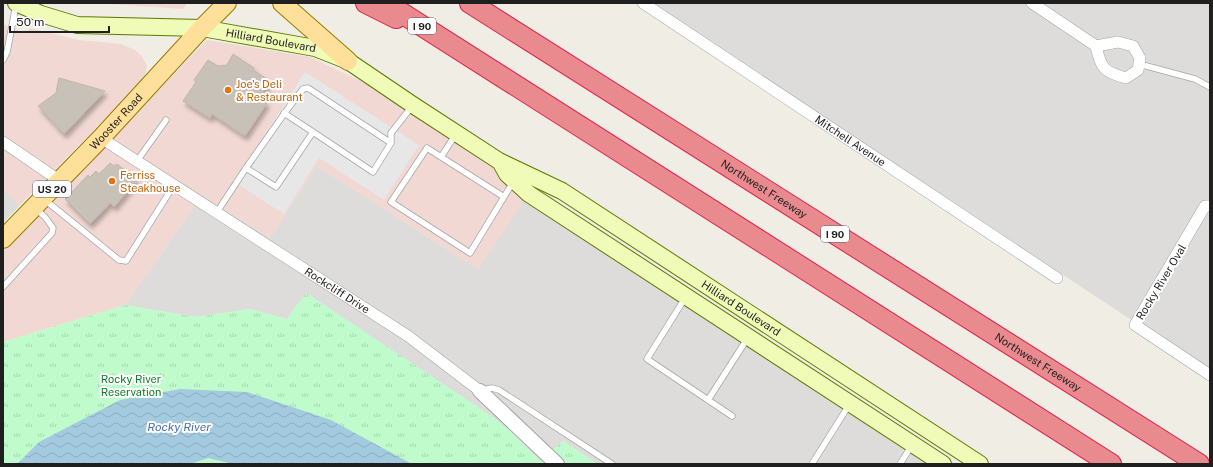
<svg xmlns="http://www.w3.org/2000/svg" width="1213" height="467" font-family="'Public Sans',sans-serif">
	<defs>
		<pattern id="park-tufts" width="24" height="20" patternUnits="userSpaceOnUse"><rect width="24" height="20" fill="#c0fbcc"/><path d="M3 7l-1-3M5 7V3M7 7l1-3M15 17l-1-3M17 17v-4M19 17l1-3" fill="none" stroke="#a5d7af"/></pattern>
		<pattern id="water-waves" width="16" height="10" patternUnits="userSpaceOnUse"><rect width="16" height="10" fill="#a3cadf"/><path d="M0 5q4-4 8 0t8 0" fill="none" stroke="#8cadbf"/></pattern>
		<filter id="shadow"><feDropShadow dx="2.5" dy="4.5" stdDeviation="2" flood-color="#0004"/></filter>
	</defs>
	<rect width="100%" height="100%" fill="#f0ede4"/>
	<path fill="#dddcdb" d="M 652,3 L 1210,3 L 1210,372 Z
		M 317,166 L 478,269 L 525,199 L 931,464 L 598,464 L 563,441 L 540,461 L 510,431 L 306,293 L 287,319 L 250,309 L 195,317 L 125,305 L 202,196 L 270,238 Z
		M 3,189 L 20,205 L 3,223 Z"/>
	<path fill="#f1d8d3" d="M 97,3 L 187,3 L 183,9 Z
		M 3,24 L 27,34 L 30,28 L 79,40 L 121,44 L 135,50 L 141,55 L 147,66 L 144,79 L 138,85 L 20,205 L 3,189 Z
		M 207,40 L 310,57 L 365,83 L 498,166 L 525,199 L 478,269 L 317,166 L 270,238 L 202,196 L 125,305 L 3,342 L 3,252 Z"/>
	<path fill="url(#park-tufts)" d="M 306,293 L 493,417 L 510,431 L 540,461 L 563,441 L 598,464 L 3,464 L 3,342 L 125,305 L 195,317 L 250,309 L 287,319 Z"/>
	<path fill="#e7e7e7" d="M 305,72 L 419,145 L 384,200 L 319,158 L 284,214 L 234,182 Z"/>
	<path fill="url(#water-waves)" d="M 180,389 L 247,392 L 331,420 L 412,464 L 233,464 L 208,458 L 190,464 L 17,464 L 39,442 L 120,400 Z"/>
	<path fill="#c8c1b7" stroke="#c2b6a6" filter="url(#shadow)" d="M 233,54 L 254,68 L 253,70 L 270,81 L 259,98 L 267,103 L 245,136 L 212,114 L 210,118 L 183,101 L 196,82 L 194,80 L 208,60 L 218,66 L 227,65 Z
		M 59,78 L 105,91 L 64,134 L 38,106 L 56,93 Z
		M 110,163 L 114,166 L 117,164 L 137,180 L 114,207 L 110,203 L 90,224 L 65,199 L 88,175 L 90,177 L 96,171 L 99,174 Z"/>
	<g fill="none" stroke-linecap="round" stroke-linejoin="round">
		<defs>
			<path id="service" d="M 3,60 L 7,52 L 16,5
				M 1139,64 L 1195,79 L 1210,87
				M 284,113 L 313,132
				M 391,143 L 308,88 L 303,89 L 289,107 L 246,168 L 276,187 L 313,132 L 373,172 L 391,143 L 391,133 L 413,105
				M 441,157 L 456,134
				M 137,161 L 166,120
				M 504,197 L 427,148 L 391,202 L 470,253 L 513,182
				M 45,200 L 119,260 L 126,261 L 174,185
				M 217,212 L 246,168
				M 3,287 L 52,233 L 53,228 L 45,217 L 36,209
				M 685,298 L 647,359 L 732,416
				M 482,390 L 492,388 L 499,390 L 612,464
				M 708,400 L 747,339
				M 812,464 L 849,405
				M 900,464 L 912,445"/>
			<g id="minor">
				<path id="s1" d="M 643,3 L 1057,278"/>
				<path d="M 1032,3 L 1096,46 C 1101,69 1104,72 1126,78 L 1138,70 L 1140,58 L 1133,46 L 1118,42 L 1096,46"/>
				<path id="s2" d="M 101,138 L 408,336 L 480,391"/>
				<path d="M 3,142 L 60,181"/>
				<path d="M 1210,206 L 1205,206 L 1135,325 L 1210,375"/>
			</g>
			<path id="tertiary" d="M 480,391 L 557,464"/>
			<g id="secondary">
				<path id="s3" d="M 16,3 L 41,14 L 77,25 L 202,28 L 315,48 L 348,61 L 413,105 L 499,161 L 562,191 L 980,464"/>
				<path d="M 502,165 L 507,174 L 529,194 L 943,464"/>
			</g>
			<g id="primary">
				<path d="M 282,3 L 348,61"/>
				<path id="s4" d="M 3,239 L 101,138 L 202,28 L 227,3"/>
			</g>
			<g id="motorway">
				<path d="M 366,3 L 396,18"/>
				<path d="M 386,3 L 1111,464"/>
				<path id="s5" d="M 470,3 L 1199,464"/>
			</g>
		</defs>
		<use href="#service" stroke="#a6a6a6" stroke-width="7"/>
		<use href="#minor" stroke="#a6a6a6" stroke-width="12"/>
		<use href="#tertiary" stroke="#a6a6a6" stroke-width="16"/>
		<use href="#secondary" stroke="#5d7902" stroke-width="18"/>
		<use href="#primary" stroke="#997a00" stroke-width="20"/>
		<use href="#motorway" stroke="#e01f49" stroke-width="22"/>
		<use href="#service" stroke="#fff" stroke-width="5.5"/>
		<use href="#minor" stroke="#fff" stroke-width="11"/>
		<use href="#tertiary" stroke="#fff" stroke-width="14"/>
		<use href="#secondary" stroke="#effbb7" stroke-width="16"/>
		<use href="#primary" stroke="#fee09b" stroke-width="18"/>
		<use href="#motorway" stroke="#e98a8f" stroke-width="20"/>
	</g>
	<g fill="#e8710a" stroke="#fff" stroke-width="1.5">
		<circle cx="228" cy="90" r="4"/>
		<circle cx="112" cy="181" r="4"/>
	</g>
	<g text-anchor="middle" stroke-width="4" stroke-linejoin="round" paint-order="stroke">
		<g fill="#fff" stroke="#626262" stroke-width="1">
			<rect x="408" y="18" width="28" height="16" rx="3"/>
			<rect x="33" y="181" width="38" height="16" rx="3"/>
			<rect x="821" y="226" width="28" height="16" rx="3"/>
		</g>
		<g font-size="10" font-weight="bold" fill="#1f1f1f">
			<text x="422" y="30">I 90</text>
			<text x="52" y="193">US 20</text>
			<text x="835" y="238">I 90</text>
		</g>
		<g font-size="11" fill="#1f1f1f" stroke="#fff">
			<text dy="4" stroke="none"><textPath href="#s3" startOffset="260">Hilliard Boulevard</textPath></text>
			<text dy="4" stroke="none"><textPath href="#s4" startOffset="163">Wooster Road</textPath></text>
			<text dy="4" stroke="none"><textPath href="#s1" startOffset="249">Mitchell Avenue</textPath></text>
			<text dy="4" stroke="none"><textPath href="#s5" startOffset="348">Northwest Freeway</textPath></text>
			<text transform="translate(1161 282) rotate(-59)" y="4">Rocky River Oval</text>
			<text dy="4" stroke="none"><textPath href="#s2" startOffset="281">Rockcliff Drive</textPath></text>
			<text dy="4" stroke="none"><textPath href="#s3" startOffset="805">Hilliard Boulevard</textPath></text>
			<text dy="4" stroke="none"><textPath href="#s5" startOffset="672">Northwest Freeway</textPath></text>
		</g>
		<g font-size="11" fill="#c56008" stroke="#fff" text-anchor="start">
			<text x="236" y="88">Joe's Deli<tspan x="236" dy="13">&amp; Restaurant</tspan></text>
			<text x="120" y="179">Ferriss<tspan x="120" dy="13">Steakhouse</tspan></text>
		</g>
		<g font-size="11" fill="#088121" stroke="#fff">
			<text x="131" y="383">Rocky River<tspan x="131" dy="13">Reservation</tspan></text>
		</g>
		<g font-size="12" font-style="italic" fill="#486fb1" stroke="#fff">
			<text x="179" y="431">Rocky River</text>
		</g>
	</g>
	<rect width="1213" height="467" fill="none" stroke="#1f1f1f" stroke-width="8"/>
	<path d="M10 26v6h99v-6" fill="none" stroke="#1f1f1f" stroke-width="2"/>
	<text x="16" y="26" font-size="12" fill="#1f1f1f" stroke="#ffffff" stroke-width="3" paint-order="stroke">50 m</text>
</svg>
